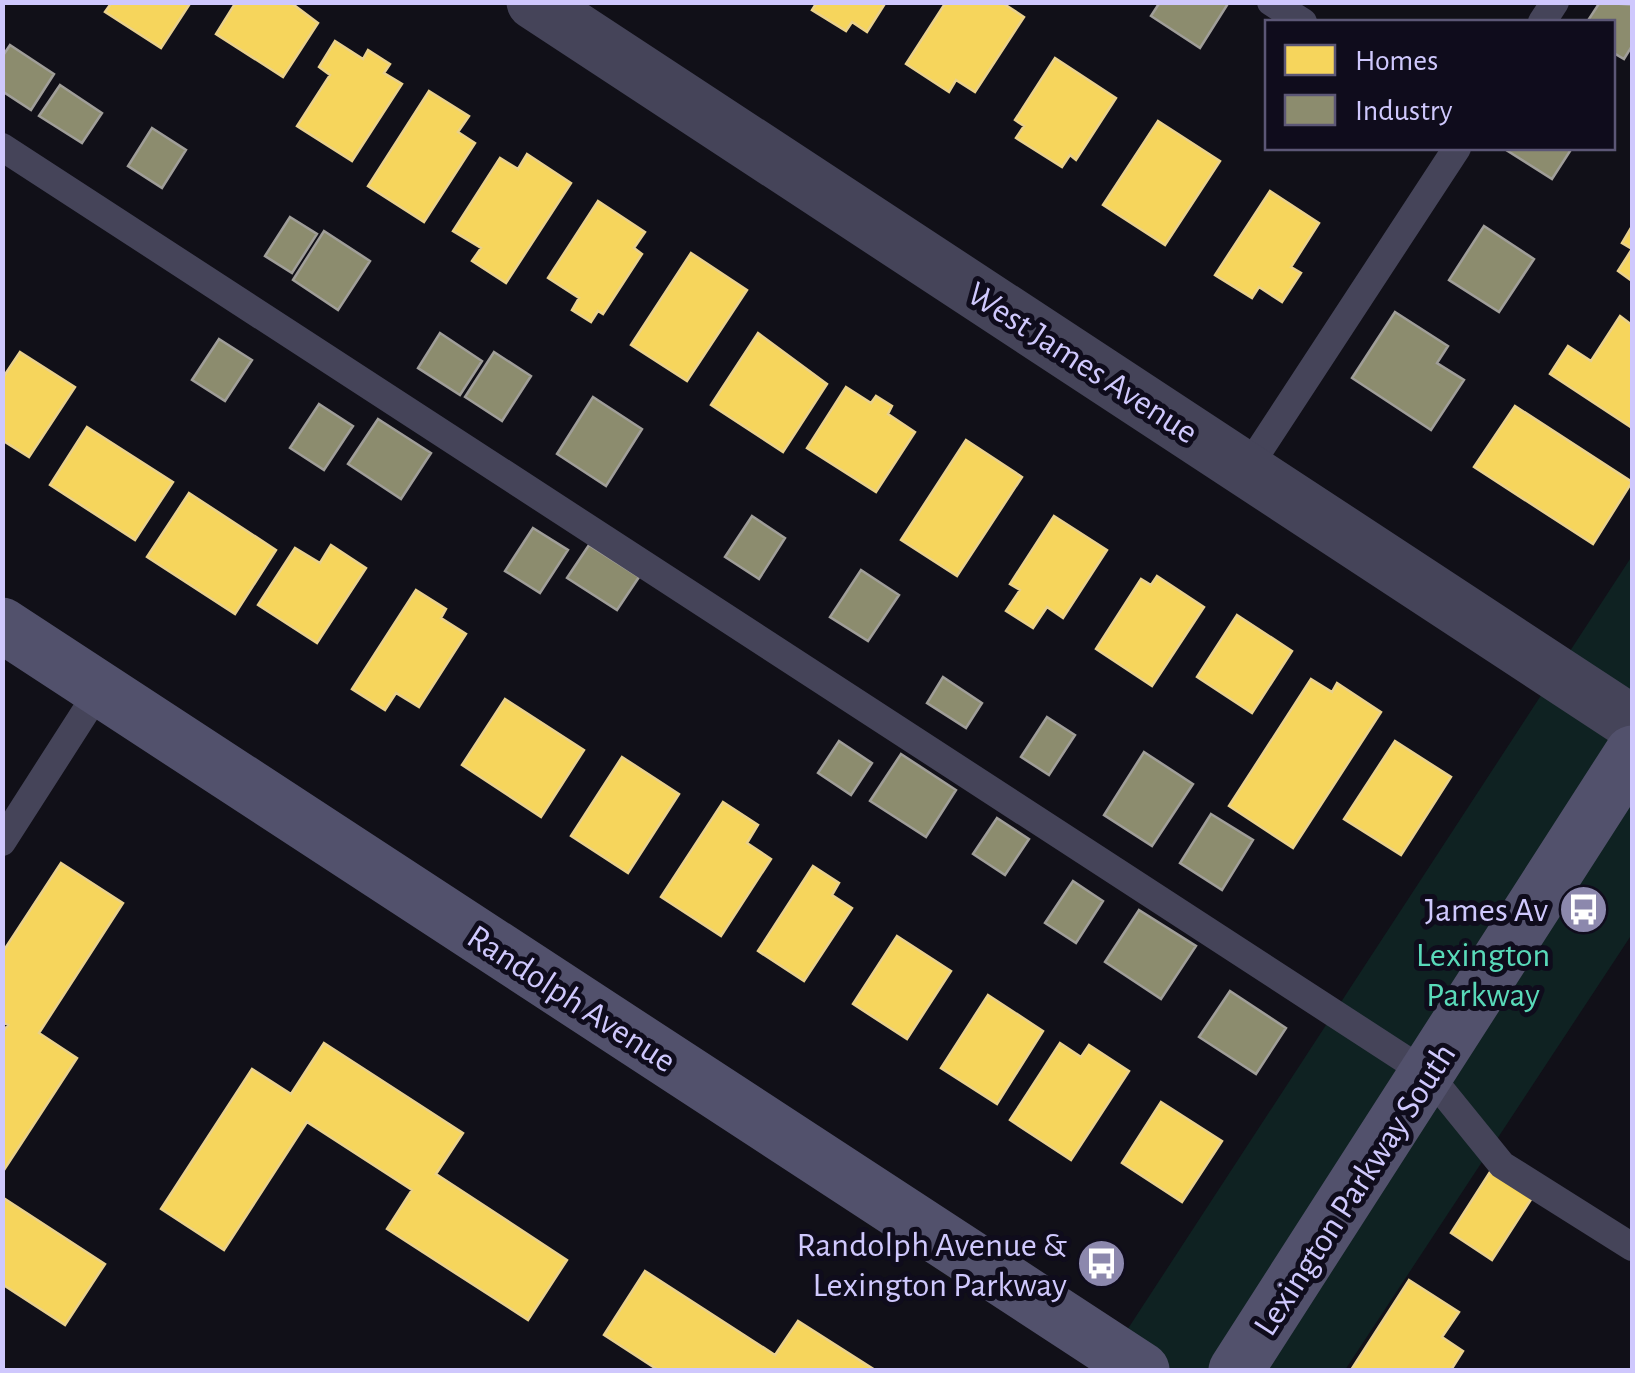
<svg xmlns="http://www.w3.org/2000/svg" width="1635" height="1373" font-family="'Alegreya Sans',sans-serif">
	<rect width="100%" height="100%" fill="#111018"/>
	<path fill="#0f2222" d="M 1632,556 L 1632,934 L 1345,1370 L 1101,1370 Z"/>
	<path fill="#f6d55c" stroke="#ead18c" stroke-width="2.5" d="M 112,2 L 191,2 L 161,48 L 105,12 Z
		M 236,2 L 290,2 L 318,23 L 283,77 L 216,34 Z
		M 817,2 L 886,2 L 867,32 L 852,22 L 846,31 L 812,10 Z
		M 946,2 L 1001,2 L 1024,17 L 975,92 L 956,80 L 949,92 L 906,64 Z
		M 335,41 L 363,59 L 368,50 L 390,64 L 384,73 L 402,84 L 352,161 L 297,126 L 330,75 L 319,67 Z
		M 1055,58 L 1116,98 L 1076,160 L 1070,155 L 1062,167 L 1016,138 L 1024,126 L 1015,120 Z
		M 429,91 L 469,116 L 458,132 L 475,143 L 424,222 L 368,186 Z
		M 1158,121 L 1220,161 L 1165,245 L 1103,205 Z
		M 527,154 L 571,183 L 506,283 L 472,261 L 481,248 L 453,231 L 500,158 L 518,169 Z
		M 1270,191 L 1319,223 L 1291,267 L 1301,273 L 1282,302 L 1259,287 L 1252,298 L 1215,275 Z
		M 598,201 L 645,232 L 634,248 L 642,254 L 603,314 L 598,311 L 591,322 L 572,310 L 579,298 L 548,278 Z
		M 1632,226 L 1632,281 L 1618,271 L 1632,249 L 1622,243 Z
		M 691,253 L 747,290 L 687,381 L 631,345 Z
		M 1620,316 L 1632,325 L 1632,428 L 1550,374 L 1568,346 L 1591,361 Z
		M 758,333 L 827,384 L 783,452 L 711,405 Z
		M 20,352 L 75,387 L 29,457 L 2,440 L 2,379 Z
		M 846,387 L 871,403 L 876,396 L 892,406 L 888,414 L 915,432 L 876,492 L 807,448 Z
		M 1515,406 L 1632,482 L 1593,544 L 1474,467 Z
		M 87,427 L 173,482 L 135,540 L 50,485 Z
		M 966,440 L 1022,477 L 957,576 L 901,540 Z
		M 189,493 L 276,550 L 235,614 L 147,557 Z
		M 1054,516 L 1107,550 L 1063,618 L 1047,607 L 1033,628 L 1006,611 L 1020,590 L 1010,584 Z
		M 331,545 L 366,568 L 317,643 L 258,605 L 295,548 L 320,563 Z
		M 1157,576 L 1204,607 L 1152,686 L 1096,649 L 1141,579 L 1151,585 Z
		M 416,590 L 446,609 L 441,618 L 466,634 L 419,707 L 396,693 L 385,710 L 352,689 Z
		M 1237,615 L 1292,651 L 1252,713 L 1197,677 Z
		M 1311,679 L 1332,692 L 1337,683 L 1381,712 L 1293,848 L 1229,806 Z
		M 505,699 L 584,750 L 541,817 L 462,765 Z
		M 1395,741 L 1451,777 L 1401,855 L 1344,819 Z
		M 622,757 L 679,794 L 628,873 L 571,836 Z
		M 723,802 L 758,825 L 747,843 L 771,859 L 721,936 L 661,897 Z
		M 61,863 L 123,903 L 39,1033 L 77,1058 L 2,1173 L 2,1033 L 8,1025 L 2,1022 L 2,953 Z
		M 813,866 L 839,883 L 832,895 L 852,908 L 804,981 L 758,951 Z
		M 897,936 L 951,971 L 907,1039 L 853,1004 Z
		M 988,995 L 1043,1031 L 997,1104 L 941,1068 Z
		M 324,1043 L 463,1133 L 436,1174 L 567,1260 L 528,1320 L 387,1229 L 412,1190 L 307,1122 L 224,1250 L 161,1209 L 252,1069 L 291,1094 Z
		M 1060,1043 L 1081,1057 L 1089,1045 L 1129,1071 L 1071,1160 L 1010,1120 Z
		M 1161,1102 L 1222,1141 L 1182,1202 L 1122,1163 Z
		M 1490,1172 L 1532,1198 L 1492,1260 L 1451,1233 Z
		M 2,1197 L 105,1264 L 65,1325 L 2,1284 Z
		M 645,1271 L 775,1355 L 798,1321 L 875,1370 L 658,1370 L 604,1335 Z
		M 1409,1280 L 1459,1312 L 1442,1337 L 1463,1351 L 1451,1370 L 1351,1370 Z"/>
	<path fill="#8c8c6e" stroke="#a09e99" stroke-width="2.5" d="M 1160,2 L 1229,2 L 1200,48 L 1151,16 Z
		M 1600,2 L 1632,5 L 1632,46 L 1624,59 L 1612,52 L 1612,22 L 1587,22 Z
		M 10,45 L 54,74 L 31,110 L 2,91 L 2,57 Z
		M 60,85 L 102,113 L 82,143 L 39,116 Z
		M 152,128 L 186,150 L 162,188 L 128,166 Z
		M 1503,148 L 1572,148 L 1552,179 Z
		M 290,217 L 317,234 L 292,273 L 265,256 Z
		M 1484,226 L 1534,259 L 1499,312 L 1449,280 Z
		M 324,231 L 370,261 L 338,310 L 293,280 Z
		M 1395,312 L 1448,346 L 1437,363 L 1464,380 L 1431,430 L 1352,378 Z
		M 440,333 L 482,361 L 460,395 L 418,368 Z
		M 219,339 L 252,360 L 225,401 L 192,380 Z
		M 494,352 L 531,376 L 502,421 L 465,397 Z
		M 593,397 L 642,429 L 606,486 L 557,454 Z
		M 319,404 L 353,426 L 324,470 L 290,448 Z
		M 378,419 L 431,453 L 401,499 L 348,464 Z
		M 752,516 L 785,538 L 759,579 L 725,557 Z
		M 533,528 L 568,550 L 540,593 L 505,571 Z
		M 589,545 L 639,577 L 617,610 L 567,578 Z
		M 861,570 L 899,595 L 868,641 L 830,617 Z
		M 943,677 L 982,703 L 966,728 L 927,703 Z
		M 1047,717 L 1075,735 L 1049,775 L 1021,757 Z
		M 839,741 L 872,763 L 851,795 L 818,773 Z
		M 1144,752 L 1193,784 L 1152,846 L 1104,815 Z
		M 901,754 L 956,790 L 926,837 L 870,801 Z
		M 1211,814 L 1253,840 L 1222,890 L 1180,863 Z
		M 997,818 L 1029,839 L 1005,875 L 973,854 Z
		M 1073,881 L 1103,901 L 1076,943 L 1045,923 Z
		M 1139,910 L 1196,946 L 1161,999 L 1105,962 Z
		M 1230,991 L 1286,1028 L 1256,1074 L 1199,1037 Z"/>
	<g fill="none" stroke-linecap="round" stroke-linejoin="round">
		<path stroke="#454459" stroke-width="28" d="M 1271,2 L 1303,22
			M 1542,22 L 1555,2
			M 2,147 L 1429,1075 L 1502,1165 L 1632,1247
			M 1247,469 L 1457,148
			M 2,842 L 100,689"/>
		<path stroke="#454459" stroke-width="55" d="M 534,2 L 1632,723"/>
		<path stroke="#52516c" stroke-width="55" d="M 2,625 L 1142,1370
			M 1236,1370 L 1632,753"/>
	</g>
	<defs>
		<symbol id="bus-disc" viewBox="-11 -11 22 22"><circle r="9.5" fill="#8c88ad" stroke="#0f0c1c"/><path d="M-5-6H5V4H4V6H2V4H-2V6H-4V4H-5ZM-3.5-4V0h7V-4ZM-3.5 1.2v1.5H-2V1.2ZM2 1.2v1.5H3.5V1.2Z" fill="#fff"/></symbol>
	</defs>
	<g fill-rule="evenodd">
		<use href="#bus-disc" x="1556" y="882" width="55" height="55"/>
		<use href="#bus-disc" x="1074" y="1236" width="55" height="55"/>
	</g>
	<g text-anchor="middle" stroke-width="10" stroke-linejoin="round" paint-order="stroke">
		<g font-size="35" fill="#cfc8fd" stroke="#0f0c1c">
			<text transform="translate(1083 362) rotate(33)" y="12">West James Avenue</text>
			<text transform="translate(572 998) rotate(33)" y="12">Randolph Avenue</text>
			<text transform="translate(1354 1189) rotate(-57)" y="12">Lexington Parkway South</text>
		</g>
		<g font-size="35" fill="#cfc8fd" stroke="#0f0c1c" text-anchor="end">
			<text x="1548" y="921">James Av</text>
			<text x="1067" y="1256">Randolph Avenue &amp;<tspan x="1067" dy="40">Lexington Parkway</tspan></text>
		</g>
		<g font-size="35" fill="#59d9b9" stroke="#0f0c1c">
			<text x="1483" y="966">Lexington<tspan x="1483" dy="40">Parkway</tspan></text>
		</g>
	</g>
	<rect width="1635" height="1373" fill="none" stroke="#cfc8fd" stroke-width="10"/>
	<rect x="1265" y="20" width="350" height="130" fill="#0f0c1c" stroke="#5c5776" stroke-width="2.5"/>
	<rect x="1285" y="45" width="50" height="30" fill="#f6d55c" stroke="#5c5776" stroke-width="2.5"/>
	<text x="1355" y="70" font-size="30" fill="#cfc8fd">Homes</text>
	<rect x="1285" y="95" width="50" height="30" fill="#8c8c6e" stroke="#5c5776" stroke-width="2.5"/>
	<text x="1355" y="120" font-size="30" fill="#cfc8fd">Industry</text>
</svg>
